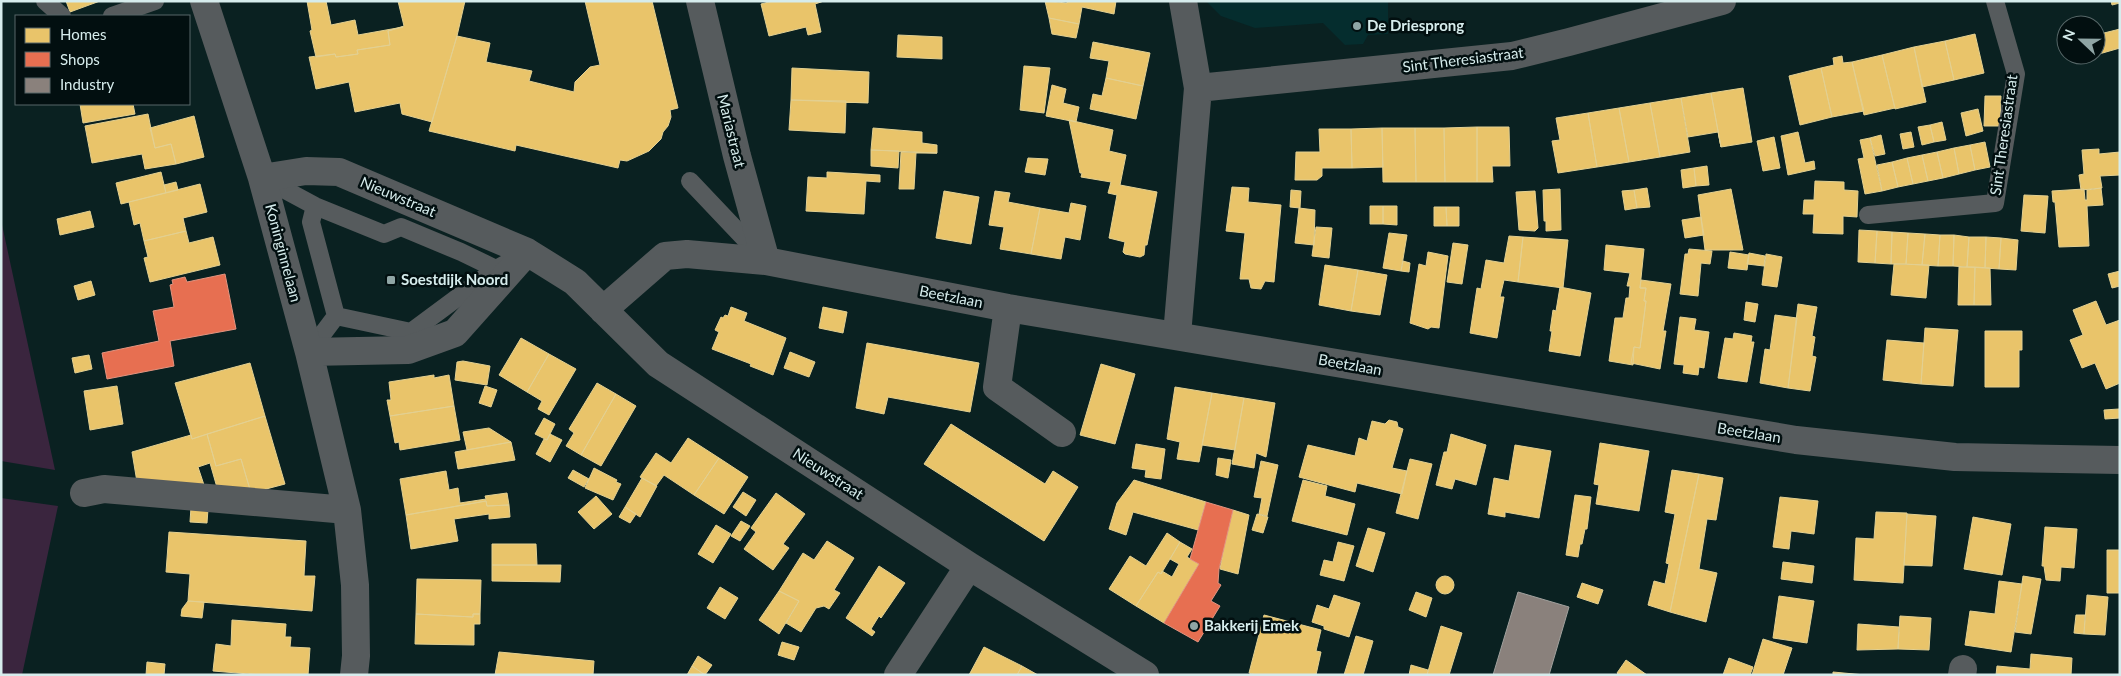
<svg xmlns="http://www.w3.org/2000/svg" width="2121" height="676" font-family="Lato,sans-serif">
	<rect width="100%" height="100%" fill="#0a2121"/>
	<path fill="#052d2e" d="M 1206,1 L 1388,1 L 1388,34 L 1368,35 L 1363,44 L 1345,45 L 1323,23 L 1255,28 L 1221,16 Z"/>
	<path fill="#3a253e" d="M 1,220 L 55,470 L 1,461 Z
		M 1,498 L 58,506 L 22,675 L 1,675 Z"/>
	<path fill="#e9c46a" stroke="#e3d091" d="M 66,1 L 100,1 L 70,12 Z
		M 307,1 L 326,1 L 331,25 L 355,20 L 358,35 L 403,27 L 388,31 L 390,45 L 357,50 L 358,54 L 336,57 L 335,54 L 316,57 L 310,31 L 312,30 Z
		M 398,1 L 465,1 L 457,36 L 432,122 L 402,114 L 400,103 L 355,112 L 349,82 L 316,89 L 309,57 L 335,54 L 336,57 L 358,54 L 357,50 L 390,45 L 388,31 L 404,26 Z
		M 585,1 L 652,1 L 678,108 L 670,110 L 671,117 L 668,126 L 663,132 L 661,139 L 649,151 L 627,161 L 620,160 L 618,168 L 516,145 L 515,151 L 429,131 L 457,36 L 490,43 L 486,62 L 532,71 L 529,81 L 574,92 L 575,82 L 590,67 L 600,65 Z
		M 773,1 L 824,1 L 815,4 L 821,32 L 808,35 L 806,27 L 769,36 L 761,4 Z
		M 1045,1 L 1067,3 L 1067,1 L 1116,1 L 1114,14 L 1082,7 L 1079,24 L 1049,18 Z
		M 2111,1 L 2120,1 L 2120,3 L 2112,5 Z
		M 1049,18 L 1079,24 L 1076,38 L 1052,34 Z
		M 2120,29 L 2120,48 L 2099,54 L 2096,35 Z
		M 1975,34 L 1984,73 L 1954,80 L 1945,41 Z
		M 898,35 L 942,37 L 942,59 L 897,57 Z
		M 1945,41 L 1954,80 L 1922,87 L 1914,47 Z
		M 1093,42 L 1150,53 L 1143,86 L 1106,78 L 1109,61 L 1090,58 Z
		M 1914,47 L 1926,102 L 1895,109 L 1882,55 Z
		M 1882,55 L 1895,108 L 1864,115 L 1852,62 Z
		M 1842,56 L 1843,63 L 1852,62 L 1864,111 L 1832,117 L 1821,68 L 1834,65 L 1833,58 Z
		M 1024,66 L 1050,68 L 1044,113 L 1020,110 Z
		M 792,68 L 869,72 L 868,103 L 791,100 Z
		M 1821,68 L 1832,117 L 1800,125 L 1789,76 Z
		M 1106,78 L 1143,86 L 1136,119 L 1090,109 L 1093,94 L 1102,96 Z
		M 1052,85 L 1066,89 L 1063,103 L 1079,107 L 1076,122 L 1046,116 Z
		M 1743,88 L 1752,142 L 1721,147 L 1711,93 Z
		M 1711,93 L 1721,147 L 1718,132 L 1688,137 L 1681,98 Z
		M 1985,96 L 2001,96 L 2000,126 L 1984,126 Z
		M 1681,98 L 1690,152 L 1660,157 L 1650,103 Z
		M 791,100 L 846,101 L 845,133 L 789,130 Z
		M 1650,103 L 1660,157 L 1629,162 L 1619,108 Z
		M 80,104 L 133,104 L 135,114 L 83,123 Z
		M 1619,108 L 1629,162 L 1597,167 L 1588,113 Z
		M 1978,109 L 1983,131 L 1966,136 L 1961,113 Z
		M 1588,113 L 1597,167 L 1558,173 L 1552,141 L 1560,140 L 1556,118 Z
		M 148,114 L 155,148 L 171,144 L 176,164 L 145,169 L 142,154 L 92,163 L 85,126 Z
		M 194,116 L 204,157 L 176,164 L 171,144 L 155,148 L 150,128 Z
		M 1069,120 L 1113,130 L 1109,151 L 1126,155 L 1120,185 L 1157,192 L 1147,245 L 1145,245 L 1144,255 L 1140,257 L 1125,254 L 1123,252 L 1125,242 L 1109,238 L 1117,195 L 1108,193 L 1111,182 L 1081,177 L 1082,173 L 1080,173 Z
		M 1942,122 L 1946,140 L 1934,142 L 1930,125 Z
		M 1930,125 L 1934,142 L 1922,145 L 1918,127 Z
		M 1477,127 L 1477,182 L 1445,182 L 1444,128 Z
		M 1477,127 L 1509,127 L 1510,166 L 1492,166 L 1493,182 L 1477,182 Z
		M 873,128 L 922,132 L 922,143 L 937,145 L 937,153 L 871,150 Z
		M 1382,128 L 1383,167 L 1352,168 L 1351,129 Z
		M 1382,128 L 1415,128 L 1416,182 L 1383,182 Z
		M 1415,128 L 1444,128 L 1445,182 L 1416,182 Z
		M 1319,129 L 1351,129 L 1352,168 L 1322,168 L 1322,176 L 1317,180 L 1295,180 L 1296,152 L 1320,152 Z
		M 1798,132 L 1805,163 L 1814,161 L 1815,169 L 1788,175 L 1781,136 Z
		M 1911,132 L 1914,147 L 1903,149 L 1900,134 Z
		M 1881,135 L 1885,154 L 1875,156 L 1870,138 Z
		M 1774,137 L 1780,168 L 1763,171 L 1757,141 Z
		M 1870,138 L 1882,191 L 1865,194 L 1858,159 L 1864,158 L 1860,140 Z
		M 1985,142 L 1990,167 L 1975,170 L 1970,145 Z
		M 1970,145 L 1975,170 L 1959,174 L 1954,148 Z
		M 1954,148 L 1959,174 L 1943,178 L 1937,152 Z
		M 2099,149 L 2099,154 L 2120,152 L 2120,175 L 2100,176 L 2102,188 L 2081,190 L 2079,175 L 2084,174 L 2082,150 Z
		M 871,150 L 899,151 L 898,168 L 871,166 Z
		M 901,152 L 937,153 L 916,153 L 914,189 L 899,189 Z
		M 1937,152 L 1943,178 L 1928,181 L 1922,155 Z
		M 1922,155 L 1928,181 L 1913,184 L 1907,158 Z
		M 1028,158 L 1048,159 L 1045,175 L 1025,172 Z
		M 1907,158 L 1913,184 L 1898,187 L 1892,162 Z
		M 1892,162 L 1898,187 L 1882,191 L 1877,165 Z
		M 1707,166 L 1709,185 L 1696,186 L 1694,168 Z
		M 1694,168 L 1696,186 L 1683,188 L 1681,170 Z
		M 161,172 L 166,193 L 121,204 L 116,183 Z
		M 827,172 L 880,175 L 880,182 L 866,181 L 864,214 L 806,211 L 808,177 L 827,178 Z
		M 1815,181 L 1844,182 L 1844,190 L 1858,191 L 1857,217 L 1843,216 L 1843,234 L 1813,233 L 1814,214 L 1803,214 L 1804,200 L 1814,200 Z
		M 176,182 L 178,190 L 166,193 L 164,185 Z
		M 200,184 L 207,212 L 183,218 L 186,231 L 144,241 L 140,223 L 134,225 L 129,202 Z
		M 1232,187 L 1249,188 L 1248,202 L 1281,205 L 1274,282 L 1265,281 L 1261,289 L 1251,288 L 1249,279 L 1240,279 L 1245,233 L 1226,231 Z
		M 1647,188 L 1650,207 L 1637,208 L 1634,190 Z
		M 2101,188 L 2103,205 L 2087,206 L 2089,246 L 2059,247 L 2055,202 L 2053,202 L 2052,191 L 2084,189 L 2085,200 L 2087,200 L 2087,190 Z
		M 1560,189 L 1561,230 L 1546,231 L 1546,221 L 1544,221 L 1543,190 Z
		M 1731,189 L 1743,250 L 1705,250 L 1698,195 Z
		M 1291,190 L 1301,191 L 1300,208 L 1290,207 Z
		M 1634,190 L 1637,208 L 1625,210 L 1622,191 Z
		M 944,191 L 979,197 L 971,244 L 936,238 Z
		M 995,191 L 1010,193 L 1008,202 L 1040,208 L 1031,254 L 1000,249 L 1004,227 L 989,225 Z
		M 1535,191 L 1538,228 L 1535,231 L 1519,230 L 1516,192 Z
		M 2024,195 L 2048,196 L 2045,233 L 2021,231 Z
		M 1071,203 L 1086,206 L 1080,240 L 1065,237 L 1061,259 L 1031,254 L 1040,208 L 1069,213 Z
		M 1370,206 L 1383,206 L 1383,224 L 1370,224 Z
		M 1383,206 L 1397,206 L 1397,225 L 1383,224 Z
		M 1434,207 L 1446,207 L 1447,226 L 1434,226 Z
		M 1446,207 L 1459,207 L 1459,226 L 1447,226 Z
		M 1299,208 L 1315,210 L 1314,245 L 1295,243 Z
		M 90,211 L 94,227 L 60,235 L 57,219 Z
		M 1701,217 L 1704,235 L 1685,238 L 1682,220 Z
		M 1316,227 L 1332,228 L 1329,258 L 1312,256 Z
		M 1859,230 L 1877,231 L 1875,263 L 1858,262 Z
		M 186,231 L 189,243 L 213,237 L 220,265 L 150,282 L 144,258 L 148,257 L 144,241 Z
		M 1877,231 L 1892,232 L 1891,264 L 1875,263 Z
		M 1892,232 L 1908,233 L 1906,264 L 1891,264 Z
		M 1389,233 L 1407,235 L 1401,271 L 1383,268 Z
		M 1908,233 L 1925,234 L 1922,265 L 1906,264 Z
		M 1925,234 L 1940,235 L 1938,266 L 1922,265 Z
		M 1940,235 L 1954,235 L 1953,266 L 1938,266 Z
		M 1954,235 L 1969,237 L 1967,267 L 1953,266 Z
		M 1509,236 L 1523,237 L 1518,282 L 1504,280 L 1500,297 L 1504,297 L 1497,338 L 1470,333 L 1477,288 L 1481,289 L 1486,260 L 1504,263 Z
		M 1523,237 L 1568,240 L 1563,288 L 1518,282 Z
		M 1969,237 L 1986,237 L 1985,268 L 1967,267 Z
		M 1986,237 L 2001,238 L 1999,269 L 1985,268 Z
		M 2001,238 L 2018,240 L 2016,270 L 1999,269 Z
		M 1453,243 L 1468,245 L 1462,284 L 1447,282 Z
		M 1606,245 L 1644,249 L 1640,288 L 1646,288 L 1644,301 L 1646,301 L 1640,348 L 1634,347 L 1633,365 L 1609,361 L 1615,318 L 1623,318 L 1626,298 L 1629,298 L 1630,286 L 1627,286 L 1630,273 L 1604,270 Z
		M 1689,249 L 1712,251 L 1710,264 L 1701,263 L 1698,296 L 1680,294 L 1685,254 L 1688,254 Z
		M 1428,252 L 1448,256 L 1439,328 L 1431,327 L 1428,329 L 1410,323 L 1419,264 L 1426,266 Z
		M 1730,252 L 1749,255 L 1747,270 L 1728,268 Z
		M 1749,253 L 1765,256 L 1764,266 L 1747,264 Z
		M 1766,254 L 1782,257 L 1777,287 L 1762,285 Z
		M 1403,261 L 1410,263 L 1409,272 L 1401,271 Z
		M 1894,264 L 1929,265 L 1926,298 L 1891,295 Z
		M 1325,265 L 1358,270 L 1351,311 L 1319,305 Z
		M 1959,267 L 1975,267 L 1974,305 L 1958,305 Z
		M 1975,267 L 1990,268 L 1991,305 L 1974,305 Z
		M 1358,270 L 1387,275 L 1380,315 L 1351,311 Z
		M 2120,271 L 2120,286 L 2112,288 L 2108,274 Z
		M 1641,280 L 1671,284 L 1663,331 L 1666,331 L 1660,369 L 1631,363 L 1634,347 L 1640,348 L 1646,301 L 1644,301 L 1646,288 L 1640,288 Z
		M 91,281 L 95,295 L 78,300 L 74,286 Z
		M 1560,287 L 1591,293 L 1580,356 L 1549,351 L 1552,331 L 1550,331 L 1553,310 L 1556,311 Z
		M 2096,301 L 2106,325 L 2120,320 L 2120,383 L 2106,389 L 2095,363 L 2082,368 L 2070,340 L 2083,335 L 2073,310 Z
		M 1746,302 L 1758,304 L 1755,322 L 1744,320 Z
		M 1798,304 L 1817,307 L 1812,336 L 1815,337 L 1812,356 L 1816,357 L 1810,391 L 1788,388 Z
		M 731,307 L 747,313 L 744,321 L 786,338 L 773,375 L 750,366 L 751,364 L 712,349 L 719,332 L 715,330 L 721,317 L 723,318 L 725,315 L 728,316 Z
		M 823,307 L 847,312 L 843,333 L 819,328 Z
		M 1775,315 L 1797,318 L 1788,388 L 1760,383 L 1765,349 L 1770,350 Z
		M 1680,317 L 1696,319 L 1694,330 L 1709,332 L 1704,368 L 1699,367 L 1698,375 L 1683,373 L 1684,365 L 1674,364 Z
		M 1925,328 L 1958,330 L 1953,386 L 1921,384 Z
		M 1985,331 L 2022,331 L 2022,350 L 2019,350 L 2019,387 L 1985,387 Z
		M 1734,333 L 1752,336 L 1751,342 L 1754,342 L 1747,382 L 1718,378 L 1725,338 L 1733,339 Z
		M 521,338 L 549,354 L 527,392 L 499,375 Z
		M 1887,340 L 1924,343 L 1921,384 L 1883,380 Z
		M 867,343 L 979,363 L 970,412 L 888,397 L 884,414 L 856,408 Z
		M 790,352 L 815,362 L 809,377 L 784,368 Z
		M 549,354 L 576,369 L 549,415 L 538,409 L 542,401 L 527,392 Z
		M 89,355 L 92,369 L 75,373 L 72,358 Z
		M 463,361 L 490,366 L 487,385 L 455,380 L 457,362 Z
		M 250,363 L 265,416 L 192,439 L 175,383 Z
		M 1101,364 L 1135,374 L 1115,444 L 1080,435 Z
		M 434,375 L 434,378 L 449,375 L 454,406 L 390,416 L 387,400 L 391,400 L 389,382 Z
		M 597,383 L 616,394 L 581,455 L 566,446 L 574,433 L 569,429 Z
		M 117,386 L 123,424 L 90,430 L 84,391 Z
		M 485,386 L 497,390 L 491,407 L 479,403 Z
		M 1175,387 L 1212,393 L 1199,462 L 1177,459 L 1180,442 L 1167,439 Z
		M 1212,393 L 1244,398 L 1235,450 L 1202,445 Z
		M 616,394 L 636,406 L 601,466 L 581,455 Z
		M 1244,398 L 1275,403 L 1266,457 L 1256,453 L 1254,468 L 1232,464 Z
		M 454,406 L 460,440 L 400,450 L 399,442 L 395,443 L 390,416 Z
		M 2119,409 L 2120,418 L 2105,419 L 2104,410 Z
		M 265,416 L 285,484 L 251,493 L 241,459 L 216,466 L 207,434 Z
		M 544,418 L 555,424 L 547,440 L 535,434 Z
		M 1389,420 L 1397,422 L 1398,427 L 1403,429 L 1392,468 L 1407,471 L 1402,494 L 1357,483 L 1355,492 L 1299,477 L 1308,445 L 1355,456 L 1359,438 L 1367,441 L 1372,421 L 1385,424 Z
		M 951,424 L 1045,484 L 1053,471 L 1078,487 L 1044,541 L 924,464 Z
		M 489,428 L 511,442 L 467,450 L 463,432 Z
		M 207,434 L 216,466 L 241,459 L 251,493 L 218,491 L 210,463 L 198,467 L 205,488 L 137,482 L 132,452 L 191,435 L 192,439 Z
		M 550,434 L 562,440 L 550,462 L 536,454 L 544,439 L 547,440 Z
		M 1451,434 L 1486,445 L 1476,485 L 1455,479 L 1452,489 L 1436,485 L 1444,452 L 1447,452 Z
		M 688,438 L 719,458 L 694,495 L 664,475 L 656,486 L 640,477 L 656,453 L 671,463 Z
		M 511,442 L 515,460 L 458,469 L 455,452 Z
		M 1600,443 L 1649,451 L 1639,511 L 1596,504 L 1599,485 L 1594,484 Z
		M 1136,444 L 1165,449 L 1161,479 L 1145,477 L 1146,470 L 1132,468 Z
		M 1515,445 L 1551,451 L 1539,518 L 1505,512 L 1505,517 L 1488,514 L 1494,478 L 1509,481 Z
		M 719,458 L 748,477 L 724,514 L 694,495 Z
		M 1218,458 L 1231,460 L 1228,478 L 1216,475 Z
		M 1410,459 L 1432,464 L 1418,519 L 1396,513 Z
		M 1261,461 L 1278,465 L 1267,516 L 1259,514 L 1262,498 L 1254,497 Z
		M 594,468 L 617,480 L 616,482 L 621,484 L 613,500 L 585,488 Z
		M 573,470 L 589,479 L 584,487 L 568,478 Z
		M 1672,470 L 1699,474 L 1670,612 L 1648,605 L 1654,581 L 1665,584 L 1669,564 L 1666,563 L 1675,514 L 1665,512 Z
		M 446,471 L 449,490 L 458,488 L 460,503 L 486,499 L 485,496 L 507,493 L 509,505 L 487,506 L 486,501 L 406,515 L 400,479 Z
		M 1699,474 L 1723,478 L 1716,520 L 1707,519 L 1699,569 L 1717,573 L 1706,622 L 1670,612 Z
		M 642,478 L 657,486 L 640,517 L 625,507 Z
		M 1134,480 L 1206,502 L 1198,530 L 1133,512 L 1126,535 L 1109,529 L 1117,503 Z
		M 1303,480 L 1327,486 L 1325,496 L 1355,504 L 1347,535 L 1292,521 Z
		M 743,492 L 756,500 L 746,516 L 733,507 Z
		M 776,493 L 805,514 L 783,544 L 789,548 L 773,570 L 744,549 L 756,532 L 751,528 Z
		M 1575,495 L 1591,497 L 1587,529 L 1585,529 L 1582,544 L 1580,544 L 1578,557 L 1566,555 Z
		M 596,496 L 612,514 L 594,529 L 578,512 Z
		M 1780,497 L 1818,501 L 1814,534 L 1791,531 L 1789,549 L 1773,547 Z
		M 486,501 L 487,506 L 509,505 L 510,517 L 489,519 L 489,514 L 454,519 L 458,541 L 411,549 L 406,515 Z
		M 191,507 L 208,509 L 207,523 L 190,522 Z
		M 625,507 L 636,514 L 630,523 L 619,517 Z
		M 1233,510 L 1249,515 L 1238,574 L 1220,569 L 1225,541 Z
		M 1876,512 L 1907,513 L 1903,583 L 1854,580 L 1856,538 L 1874,539 Z
		M 1257,514 L 1268,517 L 1263,533 L 1252,530 Z
		M 1907,514 L 1936,516 L 1932,566 L 1904,565 Z
		M 1973,517 L 2011,524 L 2002,575 L 1964,569 Z
		M 741,521 L 750,526 L 740,541 L 731,536 Z
		M 716,525 L 731,534 L 713,563 L 698,554 Z
		M 2045,527 L 2077,529 L 2074,568 L 2061,567 L 2060,581 L 2046,580 L 2044,566 L 2042,566 Z
		M 1368,528 L 1385,533 L 1373,572 L 1356,566 Z
		M 169,532 L 306,541 L 304,576 L 315,576 L 312,611 L 188,601 L 190,574 L 166,572 Z
		M 1167,533 L 1180,542 L 1161,574 L 1158,572 L 1136,606 L 1109,589 L 1130,556 L 1146,566 Z
		M 827,541 L 854,558 L 834,590 L 840,593 L 829,609 L 824,606 L 816,608 L 801,632 L 786,623 L 799,601 L 779,591 L 803,553 L 814,560 Z
		M 1180,542 L 1192,549 L 1187,557 L 1199,564 L 1164,623 L 1136,606 L 1158,572 L 1161,574 L 1162,571 L 1172,577 L 1179,564 L 1170,559 Z
		M 1338,542 L 1354,546 L 1344,581 L 1320,575 L 1324,560 L 1333,562 Z
		M 492,544 L 536,544 L 537,565 L 492,565 Z
		M 2107,550 L 2120,550 L 2120,593 L 2107,593 Z
		M 1783,562 L 1814,566 L 1812,583 L 1781,579 Z
		M 492,565 L 561,565 L 560,582 L 492,581 Z
		M 879,566 L 905,583 L 881,618 L 879,616 L 871,629 L 875,632 L 872,636 L 846,618 Z
		M 2023,576 L 2041,579 L 2031,634 L 2015,632 Z
		M1436 585a9 9 0 1 1 18 0a9 9 0 1 1-18 0Z
		M 417,579 L 481,580 L 480,614 L 473,614 L 473,617 L 416,614 Z
		M 1999,581 L 2022,584 L 2011,652 L 1965,645 L 1970,611 L 1995,614 Z
		M 1582,583 L 1603,590 L 1598,604 L 1577,597 Z
		M 720,587 L 738,598 L 725,619 L 707,608 Z
		M 779,591 L 799,601 L 779,634 L 759,620 Z
		M 1416,592 L 1432,598 L 1426,617 L 1409,610 Z
		M 1334,595 L 1360,603 L 1349,637 L 1324,629 L 1324,626 L 1312,622 L 1317,605 L 1329,609 Z
		M 2087,595 L 2108,597 L 2105,635 L 2084,634 Z
		M 1779,596 L 1814,601 L 1807,643 L 1773,638 Z
		M 188,601 L 204,602 L 202,618 L 181,616 L 182,609 Z
		M 416,614 L 473,617 L 473,614 L 480,614 L 480,624 L 474,624 L 474,645 L 415,644 Z
		M 1264,615 L 1321,630 L 1316,651 L 1321,652 L 1316,675 L 1256,675 L 1249,673 Z
		M 2076,615 L 2085,615 L 2084,634 L 2074,633 Z
		M 1900,616 L 1931,618 L 1929,650 L 1898,649 Z
		M 232,620 L 286,624 L 285,637 L 291,637 L 290,647 L 310,648 L 308,675 L 261,675 L 213,671 L 216,644 L 231,646 Z
		M 1858,624 L 1899,627 L 1898,649 L 1857,650 Z
		M 1441,626 L 1462,633 L 1449,675 L 1427,675 Z
		M 1356,636 L 1373,641 L 1363,675 L 1344,675 Z
		M 1763,639 L 1792,648 L 1783,675 L 1752,675 Z
		M 782,642 L 799,647 L 794,660 L 778,655 Z
		M 984,647 L 1022,666 L 1017,675 L 969,675 Z
		M 499,652 L 594,661 L 593,675 L 495,675 Z
		M 2031,654 L 2072,658 L 2071,675 L 1996,675 L 1997,666 L 2030,669 Z
		M 698,656 L 712,665 L 705,675 L 692,666 Z
		M 1729,658 L 1753,667 L 1750,675 L 1723,675 Z
		M 1626,660 L 1647,675 L 1619,675 L 1617,673 Z
		M 147,662 L 165,664 L 164,675 L 146,675 Z
		M 1411,665 L 1428,670 L 1427,675 L 1409,675 Z
		M 692,666 L 705,675 L 687,675 Z
		M 1022,666 L 1038,675 L 1017,675 Z
		M 1833,672 L 1865,675 L 1833,675 Z"/>
	<path fill="#e76f51" stroke="#e29480" d="M 225,274 L 236,329 L 170,341 L 174,366 L 107,379 L 102,353 L 159,341 L 153,311 L 174,307 L 170,285 L 173,284 L 172,280 L 185,277 L 187,282 Z
		M 1206,502 L 1233,510 L 1219,569 L 1218,583 L 1221,585 L 1211,601 L 1220,606 L 1198,642 L 1164,623 L 1199,564 L 1190,559 Z"/>
	<path fill="#8a817c" stroke="#a1a19e" d="M 1518,592 L 1569,607 L 1549,675 L 1493,675 Z"/>
	<g fill="none" stroke-linecap="round" stroke-linejoin="round">
		<path stroke="#565b5d" stroke-width="18" d="M 45,1 L 62,16
			M 112,16 L 155,1
			M 263,178 L 315,206 L 384,234 L 401,227 L 461,252 L 496,269
			M 690,181 L 762,257
			M 315,206 L 311,222 L 336,316
			M 1868,215 L 1995,203 L 2016,74 L 1995,1
			M 336,316 L 411,332 L 496,269 L 505,264
			M 309,352 L 336,316"/>
		<path stroke="#565b5d" stroke-width="28" d="M 204,1 L 262,178 L 309,352 L 347,510 L 355,585 L 356,656 L 354,675
			M 700,1 L 737,156 L 766,261
			M 1198,88 L 1512,56 L 1569,42 L 1722,1
			M 262,178 L 306,171 L 339,172 L 527,252 L 575,282 L 658,364 L 969,566 L 1145,675
			M 1008,308 L 997,387 L 1062,433
			M 603,310 L 665,256 L 687,254 L 766,261 L 1008,308 L 1796,440 L 1955,457 L 2120,460
			M 1177,335 L 1198,88 L 1183,1
			M 309,352 L 408,350 L 455,333 L 527,252
			M 84,493 L 104,489 L 347,510
			M 898,675 L 969,566
			M 1962,675 L 1963,669"/>
	</g>
	<g fill="#8fa5a5" stroke="#020f10" stroke-width="2">
		<circle cx="1357" cy="26" r="5"/>
		<rect x="386" y="275" width="10" height="10" rx="2.5"/>
		<circle cx="1194" cy="626" r="5"/>
	</g>
	<g text-anchor="middle" stroke-width="5" stroke-linejoin="round" paint-order="stroke">
		<g font-size="15" font-weight="bold" fill="#d6ecec" stroke="#020f10" text-anchor="start">
			<text x="1367" y="31">De Driesprong</text>
			<text x="401" y="285">Soestdijk Noord</text>
			<text x="1204" y="631">Bakkerij Emek</text>
		</g>
		<g font-size="15" fill="#d6ecec" stroke="#020f10">
			<text transform="translate(1463 60) rotate(-7)" y="5">Sint Theresiastraat</text>
			<text transform="translate(731 131) rotate(76)" y="5">Mariastraat</text>
			<text transform="translate(2004 135) rotate(-82)" y="5">Sint Theresiastraat</text>
			<text transform="translate(398 197) rotate(23)" y="5">Nieuwstraat</text>
			<text transform="translate(283 253) rotate(75)" y="5">Koninginnelaan</text>
			<text transform="translate(951 297) rotate(11)" y="5">Beetzlaan</text>
			<text transform="translate(1350 365) rotate(10)" y="5">Beetzlaan</text>
			<text transform="translate(1749 433) rotate(9)" y="5">Beetzlaan</text>
			<text transform="translate(828 474) rotate(33)" y="5">Nieuwstraat</text>
		</g>
	</g>
	<rect width="2121" height="676" fill="none" stroke="#d6ecec" stroke-width="5"/>
	<rect x="15" y="15" width="175" height="90" fill="#020f10" stroke="#576768"/>
	<rect x="25" y="28" width="25" height="15" fill="#e9c46a" stroke="#576768"/>
	<text x="60" y="40" font-size="15" fill="#d6ecec">Homes</text>
	<rect x="25" y="52" width="25" height="15" fill="#e76f51" stroke="#576768"/>
	<text x="60" y="65" font-size="15" fill="#d6ecec">Shops</text>
	<rect x="25" y="78" width="25" height="15" fill="#8a817c" stroke="#576768"/>
	<text x="60" y="90" font-size="15" fill="#d6ecec">Industry</text>
	<g transform="translate(2081 40) rotate(292)"><circle r="24" fill="#020f10" stroke="#576768"/>
	<path d="M0-4L9 19L0 12L-9 19Z" fill="#8fa5a5"/>
	<text y="-8" font-size="14" font-weight="bold" text-anchor="middle" fill="#d6ecec">N</text>
	</g>
</svg>
